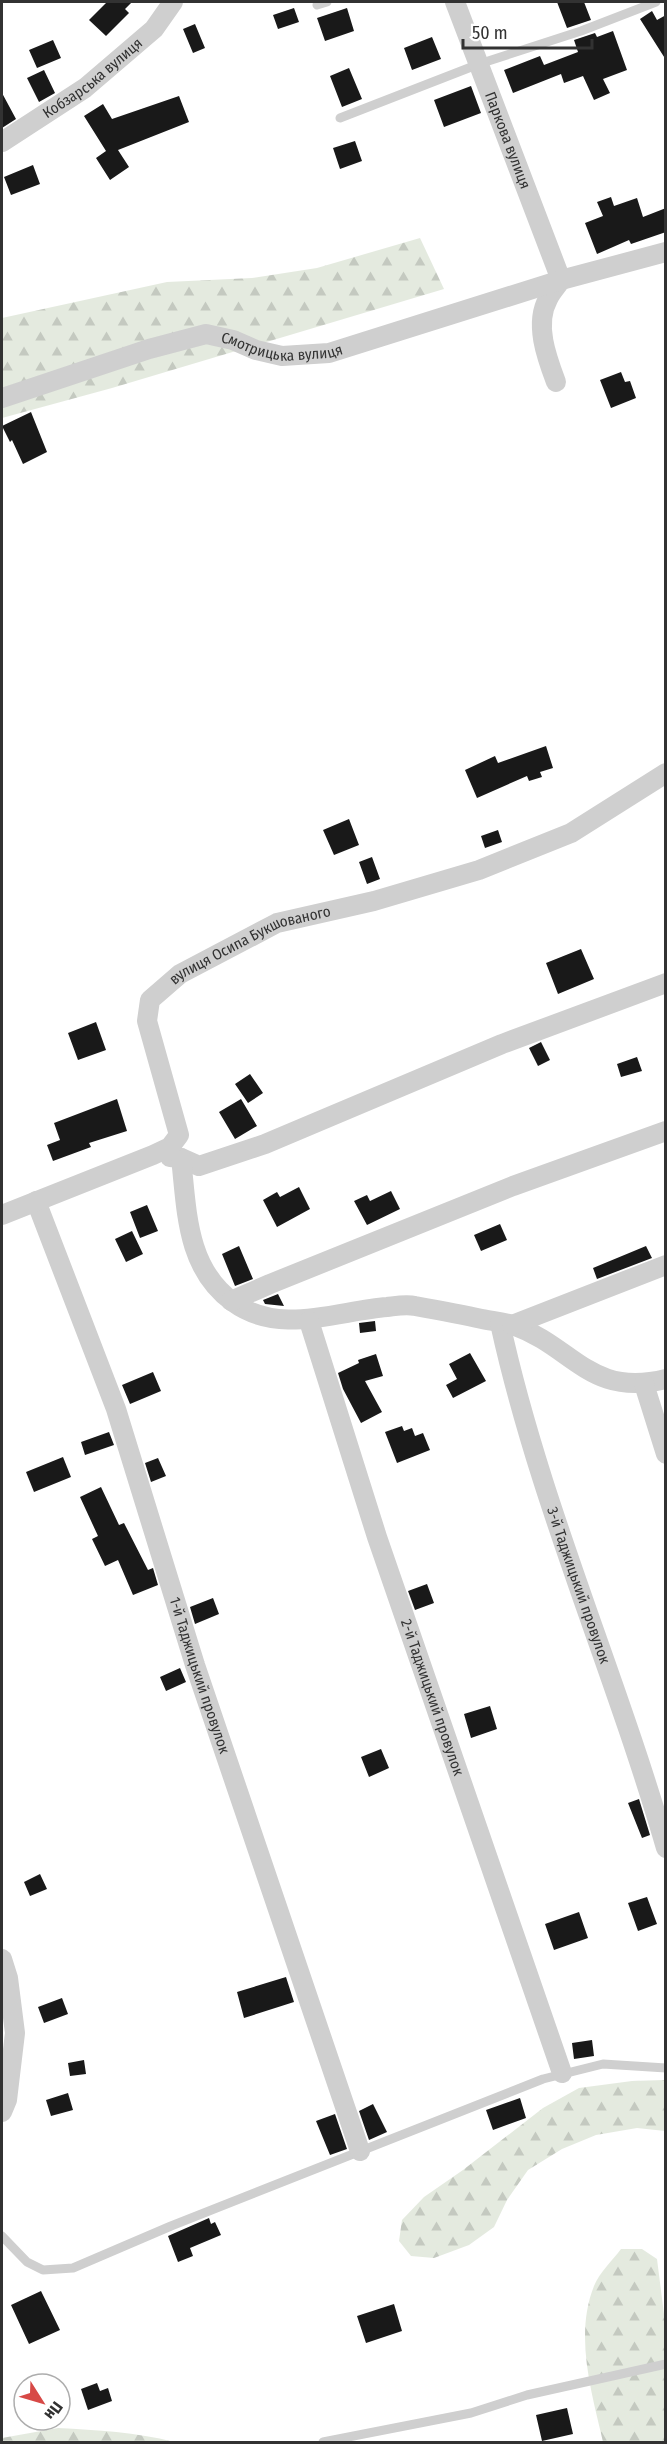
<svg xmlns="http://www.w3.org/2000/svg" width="667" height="2444" font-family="'Fira Sans Condensed',sans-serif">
	<defs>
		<pattern id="forest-firs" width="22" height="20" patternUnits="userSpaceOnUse" patternTransform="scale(1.5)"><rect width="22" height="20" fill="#e4eadf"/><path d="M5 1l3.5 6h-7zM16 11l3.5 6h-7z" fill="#c4c9c0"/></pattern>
	</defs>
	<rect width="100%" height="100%" fill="#fff"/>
	<path fill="url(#forest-firs)" d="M 420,238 L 444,289 L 112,388 L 2,418 L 2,318 L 167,282 L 252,278 L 317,268 Z
		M 665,2080 L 665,2131 L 637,2128 L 596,2135 L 562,2149 L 528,2170 L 507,2200 L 494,2227 L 469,2245 L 434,2258 L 411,2256 L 399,2241 L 402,2220 L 424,2197 L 463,2170 L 543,2108 L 579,2088 L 632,2081 Z
		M 621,2249 L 642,2249 L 657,2259 L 666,2330 L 665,2442 L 603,2442 C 592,2393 574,2336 594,2286 C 599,2273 613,2260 621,2249 Z
		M 58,2428 C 97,2430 136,2432 174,2442 L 2,2442 L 2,2438 Z"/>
	<path fill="#191919" d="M 107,2 L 132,2 L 125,9 L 129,13 L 106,36 L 89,20 Z
		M 557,2 L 584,2 L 591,20 L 567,28 Z
		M 294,8 L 299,22 L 278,29 L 273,15 Z
		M 347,8 L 354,31 L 325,41 L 317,18 Z
		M 652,11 L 657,20 L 666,15 L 666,60 L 640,19 Z
		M 195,24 L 205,48 L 193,53 L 183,29 Z
		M 613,31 L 627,70 L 603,79 L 610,93 L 594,100 L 583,76 L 564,83 L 561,74 L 513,93 L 504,70 L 540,56 L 544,65 L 578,52 L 574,40 L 595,33 L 597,37 Z
		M 432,37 L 441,59 L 412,70 L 404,48 Z
		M 53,40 L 61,58 L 37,68 L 29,50 Z
		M 349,68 L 362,99 L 342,107 L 330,76 Z
		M 44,70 L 55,93 L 39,102 L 27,78 Z
		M 471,86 L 481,113 L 444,127 L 434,100 Z
		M 2,93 L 16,119 L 2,128 Z
		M 179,96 L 189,122 L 118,150 L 129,167 L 110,180 L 96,158 L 106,151 L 84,116 L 103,104 L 112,119 Z
		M 355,141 L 362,161 L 340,169 L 333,148 Z
		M 33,165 L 40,184 L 11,195 L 4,177 Z
		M 611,197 L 614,206 L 637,198 L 643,217 L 666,208 L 666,232 L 631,244 L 629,240 L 597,254 L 585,223 L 603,216 L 597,202 Z
		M 621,372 L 625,382 L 630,381 L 636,398 L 611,408 L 600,380 Z
		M 31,412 L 47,452 L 23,464 L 12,440 L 10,442 L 2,426 Z
		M 546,746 L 553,768 L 540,772 L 542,777 L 529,781 L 527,776 L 477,798 L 465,770 L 495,756 L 498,763 Z
		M 349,819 L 359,845 L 334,855 L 323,830 Z
		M 498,830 L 502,842 L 485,848 L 481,836 Z
		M 372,857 L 380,879 L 367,884 L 359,862 Z
		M 581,949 L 594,979 L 558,994 L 546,963 Z
		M 96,1022 L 106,1050 L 78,1060 L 68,1033 Z
		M 541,1042 L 550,1060 L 538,1066 L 529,1048 Z
		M 637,1057 L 642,1071 L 621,1077 L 617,1064 Z
		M 250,1074 L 263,1093 L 248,1103 L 235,1084 Z
		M 117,1099 L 127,1131 L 89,1143 L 91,1147 L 53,1161 L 47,1145 L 60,1140 L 54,1123 Z
		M 241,1099 L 257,1126 L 235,1139 L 219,1112 Z
		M 299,1187 L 310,1209 L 277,1227 L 263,1200 L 277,1192 L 280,1197 Z
		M 391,1191 L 400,1209 L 367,1225 L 354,1201 L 367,1195 L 370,1201 Z
		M 147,1205 L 158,1231 L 140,1238 L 130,1212 Z
		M 500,1224 L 507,1240 L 481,1251 L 474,1235 Z
		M 132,1231 L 143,1254 L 126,1262 L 115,1239 Z
		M 239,1246 L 253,1279 L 235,1286 L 222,1254 Z
		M 646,1246 L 652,1258 L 597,1279 L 593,1268 Z
		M 278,1294 L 284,1306 L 265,1304 L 263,1300 Z
		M 375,1321 L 376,1331 L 360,1333 L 359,1323 Z
		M 470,1353 L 486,1381 L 453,1398 L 446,1385 L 457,1379 L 449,1364 Z
		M 376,1354 L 383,1376 L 365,1381 L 382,1412 L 361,1423 L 343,1389 L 338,1373 L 359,1363 L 358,1360 Z
		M 153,1372 L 161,1391 L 130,1404 L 122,1385 Z
		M 402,1426 L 404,1431 L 412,1428 L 415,1436 L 423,1433 L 430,1450 L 397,1463 L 385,1432 Z
		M 109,1432 L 114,1445 L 85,1455 L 81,1442 Z
		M 63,1457 L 71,1477 L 34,1492 L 26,1472 Z
		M 158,1458 L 166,1476 L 151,1482 L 145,1463 Z
		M 101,1487 L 119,1525 L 124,1523 L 148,1570 L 153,1568 L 158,1585 L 133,1595 L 118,1560 L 105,1566 L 92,1539 L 98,1536 L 80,1497 Z
		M 427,1584 L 434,1603 L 415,1610 L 408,1591 Z
		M 213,1598 L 219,1614 L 195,1624 L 190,1607 Z
		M 180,1668 L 186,1682 L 166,1691 L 160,1677 Z
		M 490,1706 L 497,1729 L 471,1738 L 464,1714 Z
		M 381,1749 L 389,1768 L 369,1777 L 361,1757 Z
		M 639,1799 L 650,1835 L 642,1838 L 628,1803 Z
		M 40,1874 L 47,1889 L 30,1896 L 24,1882 Z
		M 647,1897 L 657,1924 L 638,1931 L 628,1903 Z
		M 579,1912 L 588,1938 L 554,1950 L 545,1924 Z
		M 286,1977 L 294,2002 L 244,2018 L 237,1992 Z
		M 62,1998 L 68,2014 L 44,2023 L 38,2007 Z
		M 592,2040 L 594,2056 L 574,2059 L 572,2043 Z
		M 84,2060 L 86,2074 L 70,2076 L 68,2063 Z
		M 68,2093 L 73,2110 L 51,2116 L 46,2100 Z
		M 520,2098 L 526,2118 L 493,2130 L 486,2110 Z
		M 373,2104 L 387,2132 L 369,2140 L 359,2111 Z
		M 335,2114 L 347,2149 L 330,2155 L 316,2121 Z
		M 209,2218 L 211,2224 L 215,2222 L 221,2235 L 190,2248 L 193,2256 L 178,2262 L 168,2236 Z
		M 41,2291 L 60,2330 L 29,2344 L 11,2305 Z
		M 394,2304 L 402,2331 L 366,2343 L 357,2316 Z
		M 97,2383 L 100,2391 L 108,2388 L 112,2401 L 88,2410 L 81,2389 Z
		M 567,2408 L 573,2434 L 542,2441 L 536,2415 Z"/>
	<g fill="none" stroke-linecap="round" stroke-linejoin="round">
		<path stroke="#cfcfcf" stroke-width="9" d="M 317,5 L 327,2
			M 340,118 L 479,64 L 581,31 L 656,2
			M 2,2236 L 27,2262 L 43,2270 L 73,2268 L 171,2226 L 543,2079 L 603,2064 L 666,2068
			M 323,2442 L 471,2413 L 527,2395 L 666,2364"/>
		<g stroke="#cfcfcf" stroke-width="20">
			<path id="s1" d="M 455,2 L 561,280"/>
			<path id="s2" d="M 2,142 L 85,88 L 154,29 L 173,2"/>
			<path d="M 556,382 C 547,358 534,324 548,299 C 551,292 557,286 561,280"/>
			<path id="s3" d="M 2,398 L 149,349 L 206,334 L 233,340 L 256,350 L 282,356 L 329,353 L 561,280 L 666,252"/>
			<path d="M 170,1157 L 181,1158 L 199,1166 L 265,1144 L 502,1044 L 666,983"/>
			<path d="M 181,1158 C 187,1211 186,1268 233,1302 C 279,1336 337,1311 387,1307 C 396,1306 406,1304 415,1306 C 437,1310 459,1314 482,1319 C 492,1321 503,1322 513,1325 C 574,1347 590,1398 666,1379"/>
			<path id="s4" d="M 36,1201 L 116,1409 L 195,1665 L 360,2151"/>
			<path id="s5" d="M 2,1215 L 153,1155 L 170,1147 L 179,1135 L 147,1021 L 150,1000 L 180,974 L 277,923 L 374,901 L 479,870 L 571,833 L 666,773"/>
			<path d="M 231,1301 L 270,1284 L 513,1186 L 666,1131"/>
			<path id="s6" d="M 309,1321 L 377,1537 L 562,2073"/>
			<path id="s7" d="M 500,1323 C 539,1502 615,1671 666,1848"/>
			<path d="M 512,1325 L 666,1265"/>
			<path d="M 644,1384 L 666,1454"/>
			<path d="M 2,1959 L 8,1978 L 15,2033 L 7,2100 L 2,2112"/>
		</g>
	</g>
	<g text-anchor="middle" stroke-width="6" stroke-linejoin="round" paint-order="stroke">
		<g font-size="15" fill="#323232" stroke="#fff">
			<text dy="5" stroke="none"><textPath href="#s2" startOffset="111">Кобзарська вулиця</textPath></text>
			<text dy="5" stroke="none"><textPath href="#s1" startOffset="148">Паркова вулиця</textPath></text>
			<text dy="5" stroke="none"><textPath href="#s3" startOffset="292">Смотрицька вулиця</textPath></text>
			<text dy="5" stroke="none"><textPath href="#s5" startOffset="452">вулиця Осипа Букшованого</textPath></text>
			<text dy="5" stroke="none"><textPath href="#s7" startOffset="274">3-й Таджицький провулок</textPath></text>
			<text dy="5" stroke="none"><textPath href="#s4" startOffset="502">1-й Таджицький провулок</textPath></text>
			<text dy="5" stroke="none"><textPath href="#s6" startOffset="396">2-й Таджицький провулок</textPath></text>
		</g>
	</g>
	<rect width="667" height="2444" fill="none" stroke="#323232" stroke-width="6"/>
	<g transform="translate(42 2402) rotate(127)"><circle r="28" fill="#ffffff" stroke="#adadad" stroke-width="1.5"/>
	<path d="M0-4.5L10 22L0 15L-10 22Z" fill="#d74946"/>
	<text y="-9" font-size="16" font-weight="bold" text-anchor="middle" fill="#323232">Пн</text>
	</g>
	<path d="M463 39v9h129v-9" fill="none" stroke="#323232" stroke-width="3"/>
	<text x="472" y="39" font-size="18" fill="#323232" stroke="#ffffff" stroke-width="4.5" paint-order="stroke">50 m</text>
</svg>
